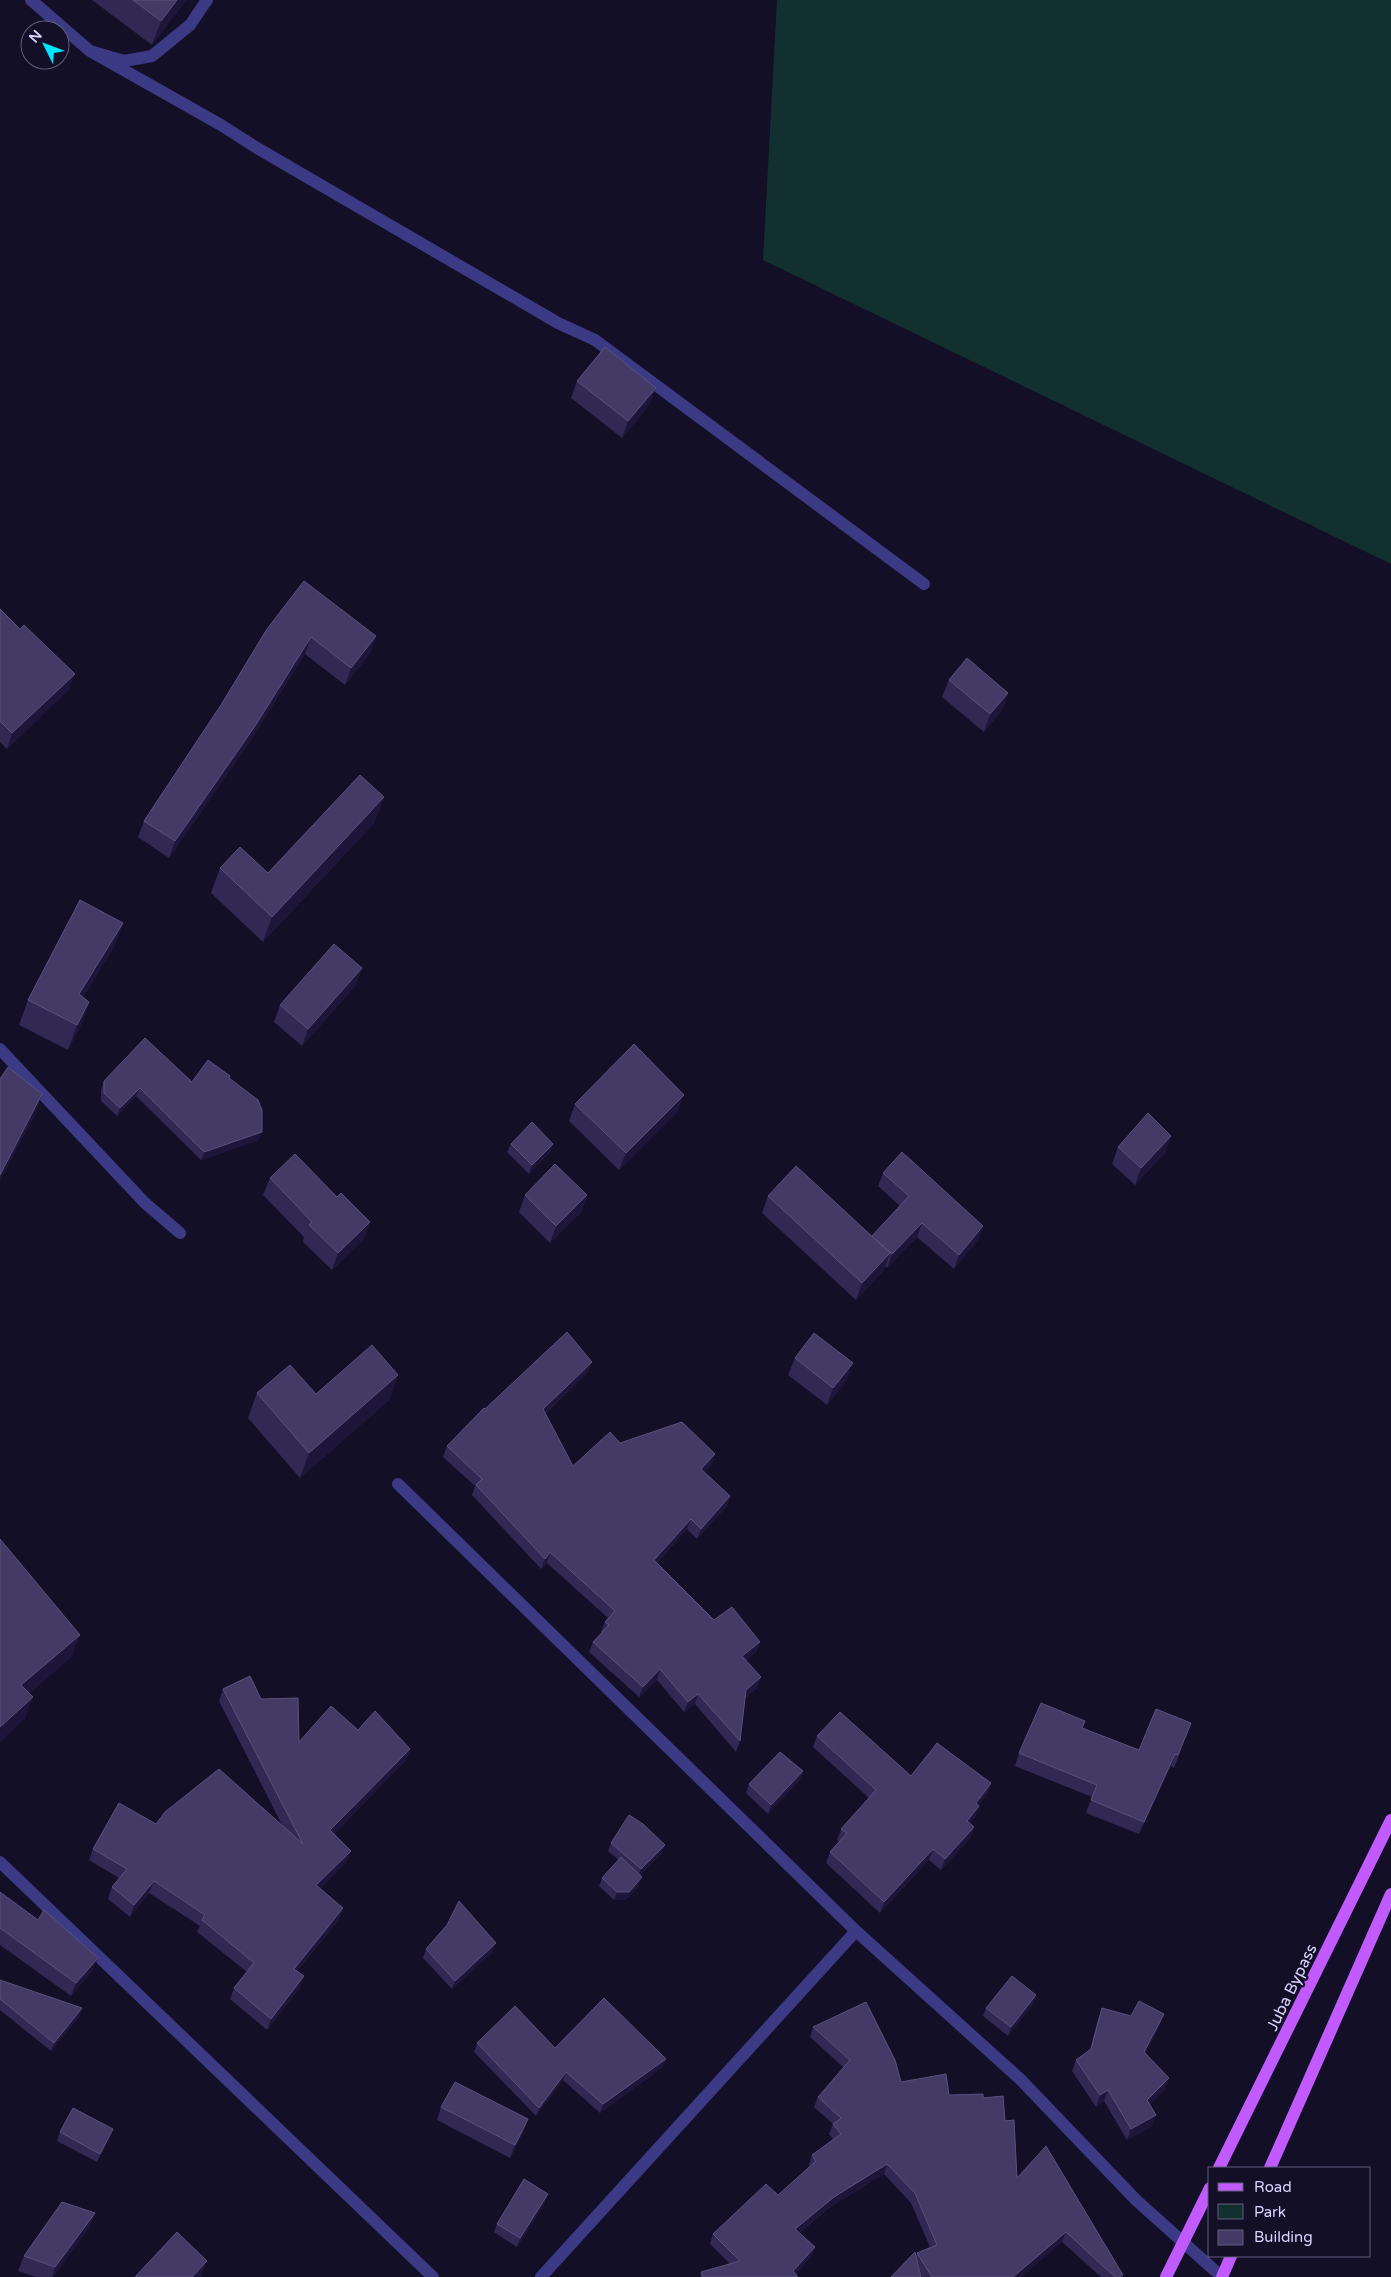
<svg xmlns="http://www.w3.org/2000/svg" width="1391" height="2277" font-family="'Varela Round',sans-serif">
	<rect width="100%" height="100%" fill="#130f26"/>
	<path fill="#12302f" d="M 777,0 L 1391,0 L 1391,564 L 763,260 Z"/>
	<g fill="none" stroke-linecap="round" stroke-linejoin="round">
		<path stroke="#3d3a85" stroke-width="12" d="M 31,0 L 90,51 L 124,61 L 152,56 L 190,25 L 207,0
			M 90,51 L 221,125 L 257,148 L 558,323 L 595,340 L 924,584
			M 0,1049 L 145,1203 L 180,1233
			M 398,1484 L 856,1931 L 1020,2079 L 1136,2200 L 1222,2277
			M 0,1862 L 433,2277
			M 541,2277 L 856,1931"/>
		<path stroke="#c25bff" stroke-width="12" d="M 1219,2168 L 1391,1820
			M 1270,2168 L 1391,1894
			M 1166,2277 L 1210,2188
			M 1222,2277 L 1231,2256"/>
	</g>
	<path fill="#312854" d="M 92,0 L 186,0 L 152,45 Z
		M 577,381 L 656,388 L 649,405 L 622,438 L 571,398 Z
		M 0,609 L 69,689 L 7,749 L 0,742 Z
		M 267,629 L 376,636 L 370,653 L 345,685 L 305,654 L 249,743 L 169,858 L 138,837 L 144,821 L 221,705 Z
		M 949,680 L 1008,693 L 1002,710 L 984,732 L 942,697 Z
		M 375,822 L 263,942 L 211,893 L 220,868 L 268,873 Z
		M 123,923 L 114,947 L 83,997 L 89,1002 L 80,1027 L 68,1050 L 19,1025 L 28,1000 Z
		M 362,968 L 356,985 L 302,1046 L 274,1022 L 280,1005 Z
		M 229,1078 L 259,1140 L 201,1160 L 136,1096 L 117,1116 L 101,1101 L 101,1090 L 104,1081 L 192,1082 Z
		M 575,1104 L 678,1111 L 619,1170 L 569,1121 Z
		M 1171,1136 L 1165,1153 L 1135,1185 L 1112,1164 L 1118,1147 Z
		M 511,1144 L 553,1144 L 550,1152 L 529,1174 L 507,1152 Z
		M 883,1173 L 983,1226 L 978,1240 L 954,1269 L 917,1237 L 887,1268 L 885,1266 L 884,1270 L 856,1300 L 762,1213 L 768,1196 L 872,1236 L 900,1206 L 878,1186 Z
		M 270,1178 L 337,1197 L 370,1222 L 364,1239 L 332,1270 L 303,1242 L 304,1237 L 263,1195 Z
		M 525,1195 L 587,1195 L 581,1212 L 550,1243 L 519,1212 Z
		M 795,1358 L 847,1380 L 827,1405 L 788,1375 Z
		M 588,1372 L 545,1414 L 573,1466 L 620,1443 L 715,1454 L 712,1464 L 704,1472 L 730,1496 L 727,1506 L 697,1539 L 687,1529 L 657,1563 L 714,1620 L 760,1642 L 756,1652 L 746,1660 L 757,1688 L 745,1698 L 740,1741 L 736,1752 L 695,1704 L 684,1712 L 657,1680 L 639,1697 L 589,1652 L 593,1642 L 602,1632 L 601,1632 L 605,1622 L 608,1618 L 547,1563 L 541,1569 L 472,1495 L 475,1486 L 443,1457 L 447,1446 L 485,1409 Z
		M 398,1375 L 389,1400 L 300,1478 L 248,1418 L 257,1393 L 316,1394 Z
		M 223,1689 L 261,1699 L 299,1742 L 358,1730 L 410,1749 L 406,1760 L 334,1834 L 351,1851 L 346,1862 L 320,1889 L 339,1920 L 297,1971 L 300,1988 L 267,2030 L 230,1999 L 234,1988 L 247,1972 L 197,1932 L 200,1926 L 149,1893 L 130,1917 L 108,1899 L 112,1887 L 119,1878 L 89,1860 L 93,1849 L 156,1824 L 283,1827 L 219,1701 Z
		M 1191,1723 L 1174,1768 L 1171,1766 L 1139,1834 L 1086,1813 L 1092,1797 L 1015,1766 L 1019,1753 L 1083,1728 L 1139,1750 Z
		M 817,1736 L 911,1776 L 991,1783 L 987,1794 L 979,1805 L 979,1806 L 975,1817 L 970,1823 L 974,1827 L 970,1838 L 941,1870 L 929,1860 L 880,1913 L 826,1863 L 830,1852 L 839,1841 L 837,1840 L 841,1829 L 869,1798 L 813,1747 Z
		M 800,1780 L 768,1814 L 746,1793 L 749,1784 Z
		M 611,1843 L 665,1845 L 661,1854 L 640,1875 L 639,1886 L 625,1900 L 614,1900 L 599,1886 L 602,1878 L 619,1860 L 608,1851 Z
		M 0,1892 L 38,1920 L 93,1970 L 71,1996 L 0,1945 Z
		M 426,1949 L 493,1952 L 452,1989 L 423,1958 Z
		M 0,1980 L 82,2008 L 79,2017 L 51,2051 L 0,2010 Z
		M 1036,1995 L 1033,2004 L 1008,2036 L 983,2016 L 986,2008 Z
		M 1102,2008 L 1160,2025 L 1145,2054 L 1165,2089 L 1149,2105 L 1152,2126 L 1127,2140 L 1104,2101 L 1096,2107 L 1072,2071 L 1076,2060 L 1090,2050 L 1098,2019 Z
		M 813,2027 L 901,2082 L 949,2095 L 983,2098 L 1005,2121 L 1017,2178 L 1122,2277 L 1101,2277 L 1062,2242 L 1021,2277 L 922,2277 L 921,2274 L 916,2255 L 917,2253 L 930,2247 L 911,2203 L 884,2174 L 830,2207 L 799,2233 L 815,2247 L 811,2257 L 796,2274 L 798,2277 L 700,2277 L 701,2272 L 730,2264 L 710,2244 L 713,2234 L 778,2195 L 810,2167 L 809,2165 L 812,2155 L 833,2139 L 829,2134 L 833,2124 L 814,2107 L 818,2097 L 844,2068 L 810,2037 Z
		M 477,2043 L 555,2048 L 663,2067 L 600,2113 L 563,2080 L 536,2116 L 474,2052 Z
		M 441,2107 L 528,2119 L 523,2132 L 510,2158 L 437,2120 Z
		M 60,2132 L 110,2138 L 97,2162 L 57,2141 Z
		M 545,2203 L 517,2247 L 494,2232 L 497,2224 Z
		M 95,2213 L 89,2228 L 53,2277 L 36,2277 L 18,2271 L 24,2256 Z"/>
	<path fill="#1d163a" d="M 177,0 L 186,0 L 152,45 L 161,21 Z
		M 656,388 L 649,405 L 622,438 L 628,421 Z
		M 376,636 L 370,653 L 345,685 L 351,668 Z
		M 311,637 L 305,654 L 249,743 L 169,858 L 175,841 Z
		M 75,674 L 69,689 L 7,749 L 12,733 Z
		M 1008,693 L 1002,710 L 984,732 L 990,714 Z
		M 384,797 L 375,822 L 263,942 L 272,917 Z
		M 123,923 L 114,947 L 70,1018 L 79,994 Z
		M 362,968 L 356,985 L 302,1046 L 308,1029 Z
		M 89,1002 L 80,1027 L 68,1050 L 77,1025 Z
		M 140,1088 L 136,1096 L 117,1116 L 120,1108 Z
		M 42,1094 L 34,1117 L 0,1181 L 0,1175 Z
		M 684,1095 L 678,1111 L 619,1170 L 626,1153 Z
		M 262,1132 L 259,1140 L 201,1160 L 204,1152 Z
		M 1171,1136 L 1165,1153 L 1135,1185 L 1141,1168 Z
		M 553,1144 L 550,1152 L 529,1174 L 532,1165 Z
		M 587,1195 L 581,1212 L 550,1243 L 556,1226 Z
		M 370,1222 L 364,1239 L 332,1270 L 338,1253 Z
		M 922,1223 L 917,1237 L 887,1268 L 892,1254 Z
		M 983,1226 L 978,1240 L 954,1269 L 959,1255 Z
		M 890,1253 L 884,1270 L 856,1300 L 862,1283 Z
		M 592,1362 L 588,1372 L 539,1419 L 543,1409 Z
		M 853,1363 L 847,1380 L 827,1405 L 833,1388 Z
		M 398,1375 L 389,1400 L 300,1478 L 309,1453 Z
		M 715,1454 L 712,1464 L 697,1479 L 701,1469 Z
		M 730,1496 L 727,1506 L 697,1539 L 701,1529 Z
		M 691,1519 L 687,1529 L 650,1570 L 654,1560 Z
		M 550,1552 L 547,1563 L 541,1569 L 545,1559 Z
		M 80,1635 L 72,1657 L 14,1707 L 21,1685 Z
		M 760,1642 L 756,1652 L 739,1666 L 742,1656 Z
		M 660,1669 L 657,1680 L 639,1697 L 643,1687 Z
		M 761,1677 L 757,1688 L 742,1700 L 746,1690 Z
		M 698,1694 L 695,1704 L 684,1712 L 688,1702 Z
		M 33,1697 L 25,1719 L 0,1742 L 0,1727 Z
		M 410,1749 L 406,1760 L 326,1842 L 330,1830 Z
		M 1175,1754 L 1171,1766 L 1139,1834 L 1144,1822 Z
		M 803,1771 L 800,1780 L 768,1814 L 771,1805 Z
		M 991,1783 L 987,1794 L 972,1814 L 976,1803 Z
		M 979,1806 L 975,1817 L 963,1832 L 967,1821 Z
		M 974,1827 L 970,1838 L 941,1870 L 945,1859 Z
		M 665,1845 L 661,1854 L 638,1877 L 641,1869 Z
		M 933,1849 L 929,1860 L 880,1913 L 884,1902 Z
		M 351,1851 L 346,1862 L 312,1897 L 316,1885 Z
		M 642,1877 L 639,1886 L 625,1900 L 614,1900 L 617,1892 Z
		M 154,1881 L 149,1893 L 130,1917 L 134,1905 Z
		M 343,1908 L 339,1920 L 289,1980 L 294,1969 Z
		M 496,1943 L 493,1952 L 452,1989 L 455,1981 Z
		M 98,1958 L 93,1970 L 71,1996 L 76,1983 Z
		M 304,1976 L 300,1988 L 267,2030 L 271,2019 Z
		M 1036,1995 L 1033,2004 L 1008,2036 L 1011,2027 Z
		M 82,2008 L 79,2017 L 51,2051 L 54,2043 Z
		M 1164,2014 L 1160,2025 L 1140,2064 L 1144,2052 Z
		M 666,2059 L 663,2067 L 600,2113 L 603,2104 Z
		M 566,2072 L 563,2080 L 536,2116 L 539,2108 Z
		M 1169,2078 L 1165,2089 L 1143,2112 L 1147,2100 Z
		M 1108,2090 L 1104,2101 L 1096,2107 L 1100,2095 Z
		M 1156,2115 L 1152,2126 L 1127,2140 L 1131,2129 Z
		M 528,2119 L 523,2132 L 510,2158 L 515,2145 Z
		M 113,2129 L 110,2138 L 97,2162 L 100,2154 Z
		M 887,2164 L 884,2174 L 830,2207 L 791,2239 L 795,2229 L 834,2197 Z
		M 548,2194 L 545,2203 L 517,2247 L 520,2238 Z
		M 95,2213 L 89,2228 L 53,2277 L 52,2277 L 55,2267 Z
		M 1066,2232 L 1062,2242 L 1021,2277 L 1013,2277 Z
		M 815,2247 L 811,2257 L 793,2277 L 793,2271 Z
		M 207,2261 L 201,2277 L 192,2277 Z"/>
	<path fill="#433a66" stroke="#5a527e" d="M 133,0 L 177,0 L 161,21 Z
		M 605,347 L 656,388 L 628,421 L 577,381 Z
		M 304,581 L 376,636 L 351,668 L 311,637 L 255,726 L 175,841 L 144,821 L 221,705 L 267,629 Z
		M 0,609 L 20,629 L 24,625 L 75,674 L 12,733 L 0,721 Z
		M 967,658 L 1008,693 L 990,714 L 949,680 Z
		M 360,775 L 384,797 L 272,917 L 220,868 L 240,847 L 268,873 Z
		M 80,900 L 123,923 L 79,994 L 89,1002 L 77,1025 L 28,1000 Z
		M 334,944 L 362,968 L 308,1029 L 280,1005 Z
		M 145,1038 L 192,1082 L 208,1060 L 230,1076 L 229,1078 L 258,1100 L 262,1110 L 262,1132 L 204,1152 L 140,1088 L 120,1108 L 104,1093 L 104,1081 Z
		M 634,1044 L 684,1095 L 626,1153 L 575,1104 Z
		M 8,1067 L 42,1094 L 0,1175 L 0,1079 Z
		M 1148,1113 L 1171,1136 L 1141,1168 L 1118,1147 Z
		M 532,1122 L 553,1144 L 532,1165 L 511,1144 Z
		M 902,1152 L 983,1226 L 959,1255 L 922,1223 L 892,1254 L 872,1236 L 909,1196 L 883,1173 Z
		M 295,1154 L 337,1197 L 341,1193 L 370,1222 L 338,1253 L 309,1225 L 312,1222 L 270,1178 Z
		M 555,1164 L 587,1195 L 556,1226 L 525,1195 Z
		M 796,1166 L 890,1253 L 862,1283 L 768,1196 Z
		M 567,1332 L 592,1362 L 543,1409 L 573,1466 L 610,1432 L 620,1443 L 682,1422 L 715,1454 L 701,1469 L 730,1496 L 701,1529 L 691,1519 L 654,1560 L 714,1620 L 732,1607 L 760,1642 L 742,1656 L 761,1677 L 746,1690 L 740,1741 L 698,1694 L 688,1702 L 660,1669 L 643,1687 L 593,1642 L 609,1625 L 605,1622 L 615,1611 L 550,1552 L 545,1559 L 476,1485 L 482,1479 L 447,1446 L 484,1408 L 485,1409 Z
		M 814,1333 L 853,1363 L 833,1388 L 795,1358 Z
		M 372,1345 L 398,1375 L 309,1453 L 257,1393 L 290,1365 L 316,1394 Z
		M 0,1539 L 80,1635 L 21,1685 L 33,1697 L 0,1727 Z
		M 250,1676 L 261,1699 L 298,1698 L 299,1742 L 331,1706 L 358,1730 L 375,1711 L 410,1749 L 330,1830 L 351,1851 L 316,1885 L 343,1908 L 294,1969 L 304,1976 L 271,2019 L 234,1988 L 254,1963 L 202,1920 L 205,1915 L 154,1881 L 134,1905 L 112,1887 L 127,1869 L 93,1849 L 119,1803 L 156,1824 L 165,1812 L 219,1769 L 303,1844 L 223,1689 Z
		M 1041,1703 L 1085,1721 L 1082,1728 L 1139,1750 L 1156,1709 L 1191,1723 L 1178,1755 L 1175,1754 L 1144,1822 L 1091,1800 L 1097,1785 L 1019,1753 Z
		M 840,1712 L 911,1776 L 937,1743 L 991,1783 L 976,1803 L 979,1806 L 967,1821 L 974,1827 L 945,1859 L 933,1849 L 884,1902 L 830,1852 L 847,1833 L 841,1829 L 876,1790 L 817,1736 Z
		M 780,1752 L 803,1771 L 771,1805 L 749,1784 Z
		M 629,1815 L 643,1824 L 665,1845 L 641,1869 L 611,1843 Z
		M 621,1857 L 642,1877 L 629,1892 L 617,1892 L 602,1878 Z
		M 0,1892 L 38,1920 L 44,1910 L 98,1958 L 76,1983 L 0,1928 Z
		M 459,1901 L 496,1943 L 455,1981 L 426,1949 L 447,1925 Z
		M 1012,1976 L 1036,1995 L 1011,2027 L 986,2008 Z
		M 0,1980 L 82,2008 L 54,2043 L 0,1999 Z
		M 604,1998 L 666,2059 L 603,2104 L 566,2072 L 539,2108 L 477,2043 L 515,2006 L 555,2048 Z
		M 1139,2001 L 1164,2014 L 1144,2052 L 1169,2078 L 1147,2100 L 1156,2115 L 1131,2129 L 1108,2090 L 1100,2095 L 1076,2060 L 1091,2049 L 1102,2008 L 1131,2016 Z
		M 866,2002 L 895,2060 L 901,2082 L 946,2074 L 949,2095 L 983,2094 L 983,2098 L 1003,2096 L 1005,2121 L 1014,2120 L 1017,2178 L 1046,2146 L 1123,2275 L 1120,2277 L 1115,2277 L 1066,2232 L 1013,2277 L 932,2277 L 917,2253 L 937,2245 L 915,2193 L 887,2164 L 834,2197 L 795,2229 L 815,2247 L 793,2271 L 798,2277 L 703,2277 L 701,2272 L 740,2261 L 713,2234 L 766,2184 L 778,2195 L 816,2161 L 812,2155 L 841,2134 L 833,2124 L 841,2118 L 818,2097 L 850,2060 L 813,2027 Z
		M 455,2082 L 528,2119 L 515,2145 L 441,2107 Z
		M 73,2108 L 113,2129 L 100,2154 L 60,2132 Z
		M 524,2179 L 548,2194 L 520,2238 L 497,2224 Z
		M 62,2202 L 95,2213 L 55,2267 L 24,2256 Z
		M 177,2232 L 207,2261 L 192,2277 L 135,2277 Z
		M 915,2252 L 921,2277 L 891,2277 Z"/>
	<g text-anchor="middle" stroke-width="4.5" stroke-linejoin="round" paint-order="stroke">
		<g font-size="16" fill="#d9d4ff" stroke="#130f26">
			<text transform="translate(1291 1987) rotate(-64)" y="6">Juba Bypass</text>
		</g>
	</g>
	<rect x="1208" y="2167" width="162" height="90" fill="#130f26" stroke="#625e7d"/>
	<rect x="1218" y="2183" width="25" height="8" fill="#c25bff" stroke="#625e7d"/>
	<text x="1254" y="2192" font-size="15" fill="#d9d4ff">Road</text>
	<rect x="1218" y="2204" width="25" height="15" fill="#12302f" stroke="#625e7d"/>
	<text x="1254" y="2217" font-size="15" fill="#d9d4ff">Park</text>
	<rect x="1218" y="2230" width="25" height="15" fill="#433a66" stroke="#625e7d"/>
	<text x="1254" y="2242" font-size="15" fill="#d9d4ff">Building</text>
	<g transform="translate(45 45) rotate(312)"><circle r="24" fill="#130f26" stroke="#625e7d"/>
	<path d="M0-4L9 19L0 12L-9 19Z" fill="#00e5ff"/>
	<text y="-8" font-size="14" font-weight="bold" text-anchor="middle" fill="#d9d4ff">N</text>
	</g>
</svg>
